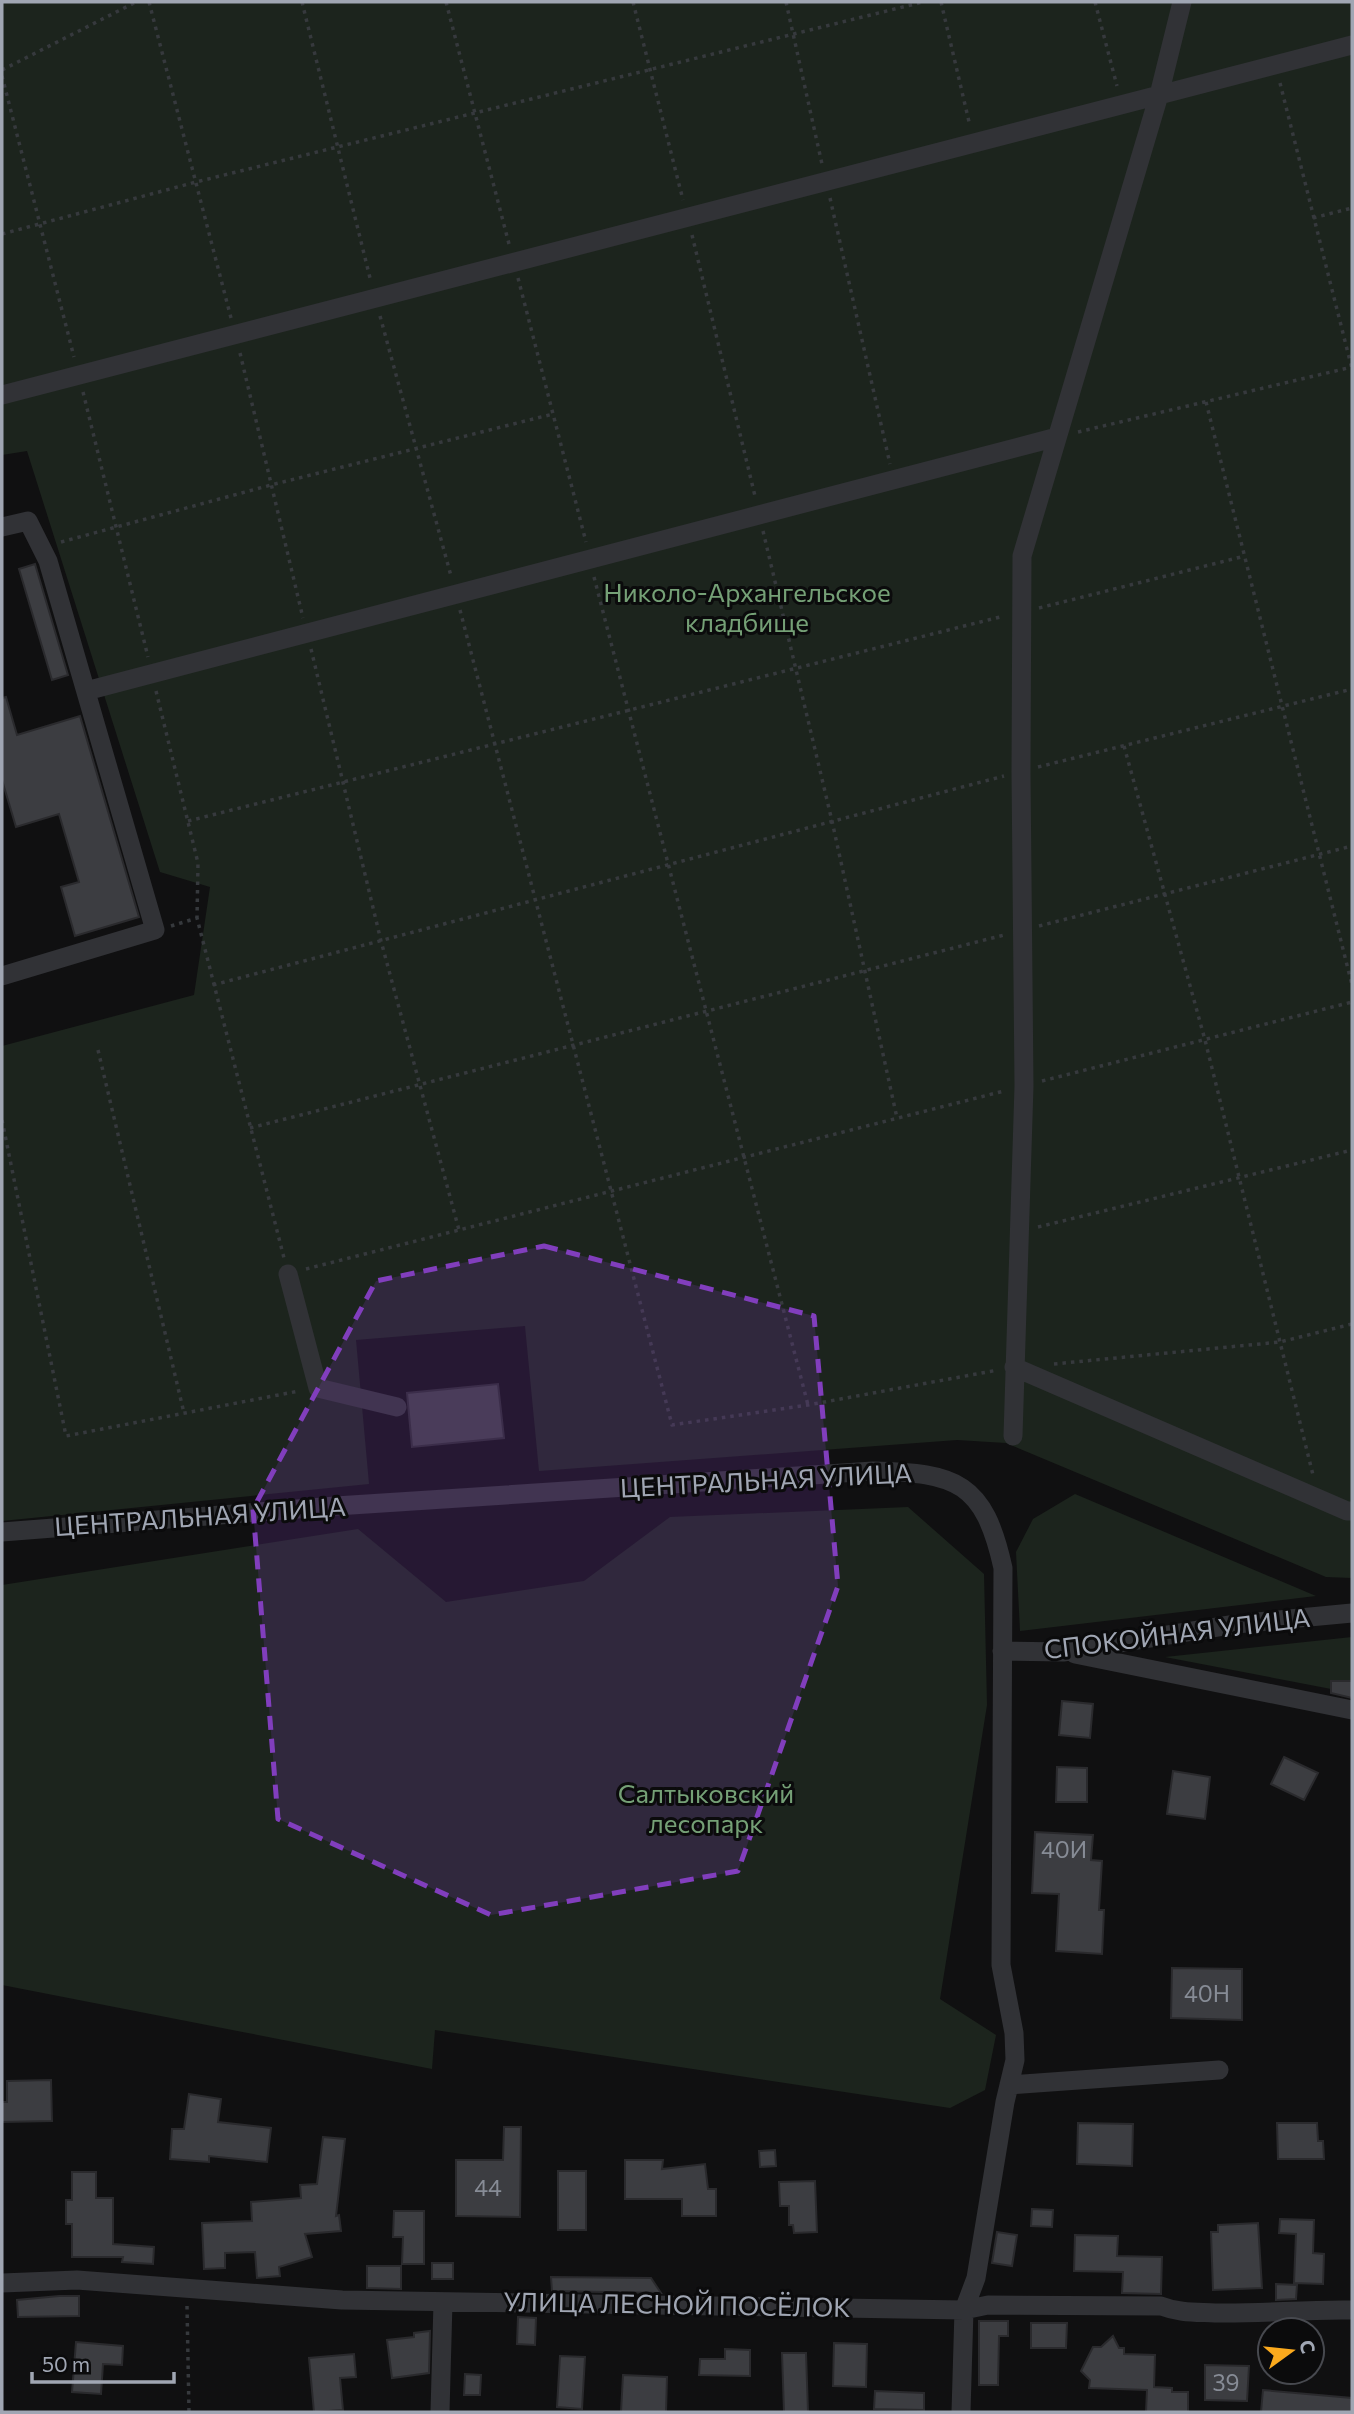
<svg xmlns="http://www.w3.org/2000/svg" width="1354" height="2414" font-family="Commissioner,sans-serif">
	<rect width="100%" height="100%" fill="#101011"/>
	<path fill="#1c241d" d="M 2,2 L 1352,2 L 1352,1578 L 1326,1577 L 1006,1443 L 957,1440 L 539,1471 L 525,1326 L 356,1340 L 369,1484 L 2,1521 L 2,1046 L 194,995 L 210,887 L 160,872 L 27,451 L 2,455 Z
		M 1075,1494 L 1316,1596 L 1020,1631 L 1016,1552 L 1033,1519 Z
		M 908,1507 L 984,1574 L 987,1705 L 940,1999 L 996,2035 L 985,2090 L 950,2108 L 435,2030 L 432,2069 L 2,1985 L 2,1585 L 358,1529 L 446,1602 L 584,1581 L 670,1517 Z
		M 1352,1637 L 1352,1693 L 1165,1657 Z"/>
	<path fill="#3c3d41" stroke="#2a2a2d" stroke-width="2" d="M 35,564 L 68,675 L 52,680 L 19,569 Z
		M 6,697 L 17,735 L 80,716 L 139,917 L 75,936 L 61,887 L 79,882 L 59,814 L 16,827 L 2,780 L 2,698 Z
		M 498,1384 L 504,1438 L 412,1447 L 407,1393 Z
		M 1331,1681 L 1352,1681 L 1352,1698 L 1331,1693 Z
		M 1062,1701 L 1093,1704 L 1090,1738 L 1059,1735 Z
		M 1284,1757 L 1318,1773 L 1304,1800 L 1271,1784 Z
		M 1057,1767 L 1087,1768 L 1087,1802 L 1056,1802 Z
		M 1173,1771 L 1210,1777 L 1205,1819 L 1167,1814 Z
		M 1035,1832 L 1093,1835 L 1091,1860 L 1102,1861 L 1099,1910 L 1104,1910 L 1102,1954 L 1056,1951 L 1059,1894 L 1032,1893 Z
		M 1172,1968 L 1242,1969 L 1242,2020 L 1171,2018 Z
		M 51,2080 L 52,2121 L 2,2122 L 2,2102 L 7,2102 L 7,2081 Z
		M 189,2094 L 221,2099 L 218,2122 L 271,2128 L 267,2162 L 209,2156 L 209,2162 L 170,2159 L 172,2129 L 184,2129 Z
		M 1078,2123 L 1133,2124 L 1132,2166 L 1077,2164 Z
		M 1277,2123 L 1317,2123 L 1318,2141 L 1323,2141 L 1324,2159 L 1278,2159 Z
		M 504,2127 L 521,2127 L 520,2217 L 456,2216 L 456,2160 L 503,2160 Z
		M 323,2137 L 345,2139 L 336,2216 L 339,2215 L 341,2231 L 305,2234 L 312,2257 L 279,2267 L 280,2276 L 257,2278 L 255,2252 L 225,2253 L 225,2268 L 204,2269 L 202,2223 L 252,2221 L 251,2202 L 301,2198 L 300,2185 L 317,2184 Z
		M 775,2150 L 776,2166 L 760,2167 L 759,2151 Z
		M 625,2160 L 663,2160 L 662,2169 L 705,2164 L 708,2189 L 716,2189 L 716,2216 L 682,2216 L 682,2199 L 625,2199 Z
		M 558,2171 L 586,2171 L 586,2230 L 558,2230 Z
		M 72,2172 L 96,2172 L 96,2198 L 113,2198 L 113,2244 L 154,2247 L 153,2264 L 122,2262 L 123,2257 L 72,2257 L 72,2224 L 66,2224 L 66,2200 L 72,2200 Z
		M 815,2181 L 817,2232 L 794,2233 L 793,2225 L 789,2225 L 789,2206 L 780,2206 L 779,2182 Z
		M 1032,2209 L 1053,2210 L 1052,2227 L 1031,2226 Z
		M 394,2211 L 424,2211 L 424,2264 L 402,2264 L 403,2237 L 393,2237 Z
		M 1280,2219 L 1314,2220 L 1313,2253 L 1324,2254 L 1323,2284 L 1294,2283 L 1296,2234 L 1279,2233 Z
		M 1258,2223 L 1262,2288 L 1213,2290 L 1211,2232 L 1218,2232 L 1218,2225 Z
		M 997,2232 L 1017,2235 L 1012,2266 L 992,2263 Z
		M 1075,2235 L 1118,2236 L 1117,2256 L 1162,2257 L 1161,2294 L 1122,2293 L 1123,2272 L 1074,2271 Z
		M 432,2263 L 453,2263 L 453,2279 L 432,2279 Z
		M 367,2266 L 401,2266 L 401,2289 L 367,2288 Z
		M 551,2277 L 651,2278 L 661,2293 L 552,2291 Z
		M 1276,2284 L 1297,2285 L 1296,2299 L 1276,2300 Z
		M 59,2296 L 79,2296 L 79,2316 L 18,2317 L 17,2300 Z
		M 518,2317 L 536,2318 L 535,2345 L 517,2344 Z
		M 979,2321 L 1008,2321 L 1008,2336 L 999,2336 L 998,2385 L 979,2385 Z
		M 1031,2323 L 1067,2323 L 1066,2348 L 1031,2348 Z
		M 430,2331 L 429,2373 L 392,2378 L 387,2340 L 414,2337 L 414,2333 Z
		M 1113,2336 L 1119,2348 L 1124,2348 L 1124,2354 L 1155,2355 L 1154,2387 L 1172,2388 L 1172,2392 L 1188,2392 L 1188,2412 L 1146,2412 L 1147,2390 L 1089,2388 L 1090,2380 L 1081,2371 L 1093,2347 L 1101,2347 Z
		M 76,2342 L 123,2346 L 122,2365 L 103,2364 L 101,2394 L 72,2392 Z
		M 834,2343 L 867,2344 L 866,2387 L 833,2386 Z
		M 725,2349 L 750,2350 L 750,2376 L 699,2375 L 700,2359 L 725,2359 Z
		M 782,2353 L 806,2353 L 808,2412 L 784,2412 Z
		M 354,2354 L 356,2377 L 340,2378 L 343,2410 L 314,2412 L 309,2358 Z
		M 560,2356 L 585,2357 L 582,2409 L 557,2407 Z
		M 1205,2365 L 1249,2366 L 1247,2401 L 1205,2400 Z
		M 465,2374 L 481,2375 L 480,2395 L 464,2395 Z
		M 623,2375 L 667,2377 L 666,2412 L 621,2412 Z
		M 1263,2390 L 1352,2398 L 1352,2412 L 1261,2412 Z
		M 875,2391 L 924,2393 L 924,2410 L 874,2409 Z"/>
	<g fill="none" stroke-linecap="round" stroke-linejoin="round">
		<path stroke="#36393d" stroke-width="3.5" stroke-dasharray="3.5 5" stroke-linecap="butt" d="M 149,2 L 231,318
			M 302,2 L 371,282
			M 446,2 L 509,244
			M 633,2 L 683,200
			M 786,2 L 822,164
			M 941,2 L 970,126
			M 1095,2 L 1117,86
			M 2,70 L 136,2
			M 2,76 L 74,357
			M 1280,83 L 1352,369
			M 830,198 L 890,464
			M 1313,218 L 1352,208
			M 2,234 L 196,182 L 923,2
			M 692,235 L 755,496
			M 518,278 L 586,542
			M 380,316 L 451,576
			M 240,353 L 303,618
			M 83,392 L 148,657
			M 1206,402 L 1352,985
			M 1078,432 L 1352,367
			M 763,531 L 832,821 L 897,1118
			M 61,542 L 271,485 L 553,414
			M 594,577 L 808,1405
			M 1039,608 L 1245,556
			M 460,610 L 672,1425 L 808,1405 L 998,1370
			M 311,649 L 381,941 L 459,1230
			M 156,691 L 198,863 L 197,918
			M 1124,746 L 1205,1040 L 1313,1475
			M 1038,767 L 1352,689
			M 188,821 L 1004,616
			M 171,926 L 197,918 L 284,1258
			M 1039,926 L 1352,846
			M 213,985 L 1004,776
			M 98,1050 L 184,1413
			M 1042,1081 L 1352,1002
			M 2,1120 L 66,1436 L 299,1391
			M 250,1128 L 1004,935
			M 1038,1227 L 1352,1150
			M 306,1269 L 1004,1091
			M 1054,1364 L 1280,1342 L 1352,1324
			M 187,2306 L 189,2412"/>
		<path stroke="#313236" stroke-width="19" d="M 2,395 L 1352,45
			M 2,527 L 28,521 L 48,561 L 155,930 L 2,976
			M 86,691 L 1057,437
			M 288,1274 L 318,1388 L 397,1407
			M 1014,1367 L 1347,1511 L 1352,1511
			M 1013,1436 L 1024,1086 L 1021,772 L 1022,556 L 1159,95 L 1182,2
			M 2,1532 L 336,1506 L 873,1471 C 957,1473 984,1482 1003,1568 L 1001,1965 L 1014,2033 L 1015,2060 L 1005,2102 L 976,2278 L 964,2310 L 961,2412
			M 1002,1651 L 1063,1652 L 1236,1624 L 1352,1613
			M 1075,1654 L 1352,1710
			M 1009,2085 L 1219,2070
			M 2,2283 L 77,2280 L 342,2300 L 964,2310 L 988,2305 L 1161,2306 C 1179,2313 1196,2312 1215,2313 C 1261,2314 1306,2309 1352,2310
			M 440,2412 L 443,2302"/>
	</g>
	<path fill="#813ebd" fill-opacity="0.2" stroke="#813ebd" stroke-width="5" stroke-dasharray="14 9" stroke-linejoin="round" d="M 544,1246 L 814,1316 L 838,1586 L 738,1871 L 491,1915 L 278,1819 L 253,1509 L 376,1281 Z"/>
	<g text-anchor="middle" stroke-width="6" stroke-linejoin="round" paint-order="stroke">
		<g font-size="23" fill="#878c96">
			<text x="1064" y="1858">40И</text>
			<text x="1207" y="2002">40Н</text>
			<text x="488" y="2196">44</text>
			<text x="1226" y="2391">39</text>
		</g>
		<g font-size="26" fill="#75a076" stroke="#0b0b0c">
			<text x="747" y="602">Николо-Архангельское<tspan x="747" dy="30">кладбище</tspan></text>
			<text x="706" y="1803">Салтыковский<tspan x="706" dy="30">лесопарк</tspan></text>
		</g>
		<g font-size="26" fill="#a0a6b3" stroke="#0b0b0c">
			<text transform="translate(766 1481) rotate(-3)" y="9">ЦЕНТРАЛЬНАЯ УЛИЦА</text>
			<text transform="translate(200 1517) rotate(-4)" y="9">ЦЕНТРАЛЬНАЯ УЛИЦА</text>
			<text transform="translate(1177 1634) rotate(-7)" y="9">СПОКОЙНАЯ УЛИЦА</text>
			<text transform="translate(677 2305) rotate(1)" y="9">УЛИЦА ЛЕСНОЙ ПОСЁЛОК</text>
		</g>
	</g>
	<rect width="1354" height="2414" fill="none" stroke="#a0a6b3" stroke-width="7"/>
	<g transform="translate(1291 2351) rotate(75)"><circle r="33" fill="#0b0b0c" stroke="#47494f" stroke-width="2"/>
	<path d="M0-5L12 26L0 18L-12 26Z" fill="#fcaa1d"/>
	<text y="-10" font-size="19" font-weight="bold" text-anchor="middle" fill="#a0a6b3">С</text>
	</g>
	<path d="M32 2372v10h142v-10" fill="none" stroke="#a0a6b3" stroke-width="3.5"/>
	<text x="42" y="2372" font-size="21" fill="#a0a6b3" stroke="#0b0b0c" stroke-width="5" paint-order="stroke">50 m</text>
</svg>
